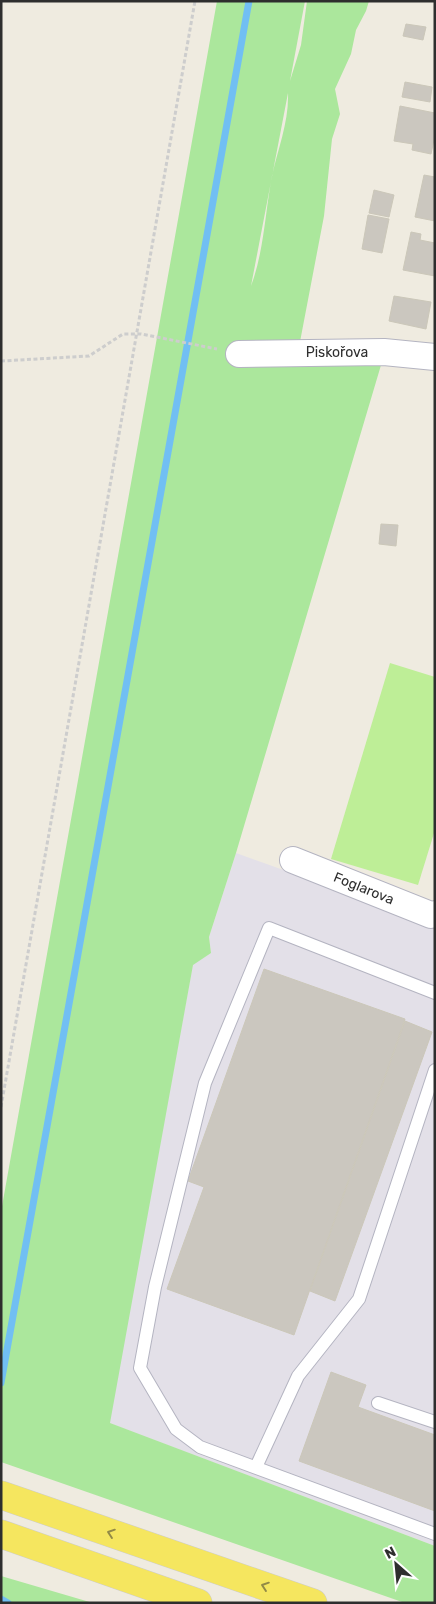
<svg xmlns="http://www.w3.org/2000/svg" width="436" height="1604" font-family="Rubik,sans-serif">
	<rect width="100%" height="100%" fill="#efebe0"/>
	<path fill="#e3e0e8" d="M 236,853 L 435,924 L 435,1546 L 109,1423 L 193,964 L 211,953 L 209,937 Z"/>
	<path fill="#abe79c" fill-rule="evenodd" d="M 217,1 L 305,1 L 290,81 L 301,45 L 307,1 L 369,1 L 366,11 L 356,30 L 351,54 L 335,89 L 340,114 L 332,139 L 324,216 L 299,347 L 384,355 L 236,853 L 209,937 L 211,953 L 193,965 L 110,1423 L 435,1546 L 435,1603 L 405,1603 L 1,1462 L 1,1212 ZM 288,93 C 289,122 278,148 272,176 C 265,213 264,251 251,286 Z
		M 1,1576 L 93,1603 L 1,1603 Z"/>
	<path fill="#beee97" d="M 390,663 L 435,677 L 435,830 L 418,885 L 331,859 Z"/>
	<g fill="none" stroke-linecap="round" stroke-linejoin="round">
		<path stroke="#71bff3" stroke-width="7" d="M 1,1383 L 249,1
			M 1,1599 L 8,1603"/>
	</g>
	<path fill="#cbc7bf" stroke="#cbc7b9" d="M 406,24 L 426,27 L 423,40 L 403,36 Z
		M 405,82 L 432,87 L 430,102 L 402,97 Z
		M 400,106 L 435,113 L 435,135 L 431,154 L 412,150 L 413,144 L 394,141 Z
		M 424,175 L 435,177 L 435,221 L 415,217 Z
		M 374,190 L 394,195 L 389,217 L 369,213 Z
		M 368,215 L 389,219 L 382,253 L 362,249 Z
		M 411,232 L 421,234 L 420,240 L 435,243 L 435,276 L 403,270 Z
		M 394,296 L 431,302 L 426,329 L 389,321 Z
		M 381,524 L 398,525 L 396,546 L 379,544 Z
		M 264,969 L 405,1019 L 294,1335 L 167,1289 L 204,1187 L 188,1181 Z
		M 405,1021 L 432,1032 L 335,1301 L 310,1291 Z
		M 331,1372 L 366,1385 L 358,1407 L 435,1435 L 435,1511 L 299,1461 Z"/>
	<g fill="none" stroke-linecap="round" stroke-linejoin="round">
		<defs>
			<path id="lane" d="M 435,993 L 269,928 L 205,1083 L 155,1287 L 140,1368 L 176,1429 L 200,1447 L 435,1534
				M 378,1403 L 435,1422
				M 256,1467 L 298,1376 L 359,1299 L 435,1070"/>
			<path id="street" d="M 239,354 L 384,352 L 435,357
				M 293,860 L 431,915 L 435,914"/>
			<path id="primary" d="M 1,1495 L 313,1603
				M 1,1534 L 198,1603"/>
		</defs>
		<use href="#lane" stroke="#b4b4c1" stroke-width="14"/>
		<use href="#street" stroke="#b4b4c1" stroke-width="28"/>
		<use href="#primary" stroke="#cdcdcd" stroke-width="29"/>
		<path stroke="#cdcdcd" stroke-width="3" stroke-dasharray="4 2.5" stroke-linecap="butt" d="M 1,361 L 89,356 L 123,334 L 141,334 L 217,349
			M 1,1107 L 195,1"/>
		<use href="#lane" stroke="#fff" stroke-width="12"/>
		<use href="#street" stroke="#fff" stroke-width="26"/>
		<use href="#primary" stroke="#f5e65f" stroke-width="28"/>
	</g>
	<defs><path id="oneway-chevron" d="M-2-3.5L2.5 0L-2 3.5" fill="none" stroke-width="1.6" stroke-linecap="round" stroke-linejoin="round" transform="scale(1.25)"/></defs>
	<g stroke="#928a46">
		<use href="#oneway-chevron" transform="translate(111 1533) rotate(-161)"/>
		<use href="#oneway-chevron" transform="translate(265 1586) rotate(-161)"/>
	</g>
	<g text-anchor="middle" stroke-width="5" stroke-linejoin="round" paint-order="stroke">
		<g font-size="14" fill="#2e2e2e" stroke="#fff">
			<text x="337" y="357">Piskořova</text>
			<text transform="translate(364 888) rotate(22)" y="5">Foglarova</text>
		</g>
	</g>
	<rect width="436" height="1604" fill="none" stroke="#2e2e2e" stroke-width="5"/>
	<g transform="translate(396 1564) rotate(333)" stroke="#ffffff" stroke-width="4" paint-order="stroke">
	<path d="M0-4L9 19L0 12L-9 19Z" fill="#2e2e2e"/>
	<text y="-8" font-size="14" font-weight="bold" text-anchor="middle" fill="#2e2e2e">N</text>
	</g>
</svg>
